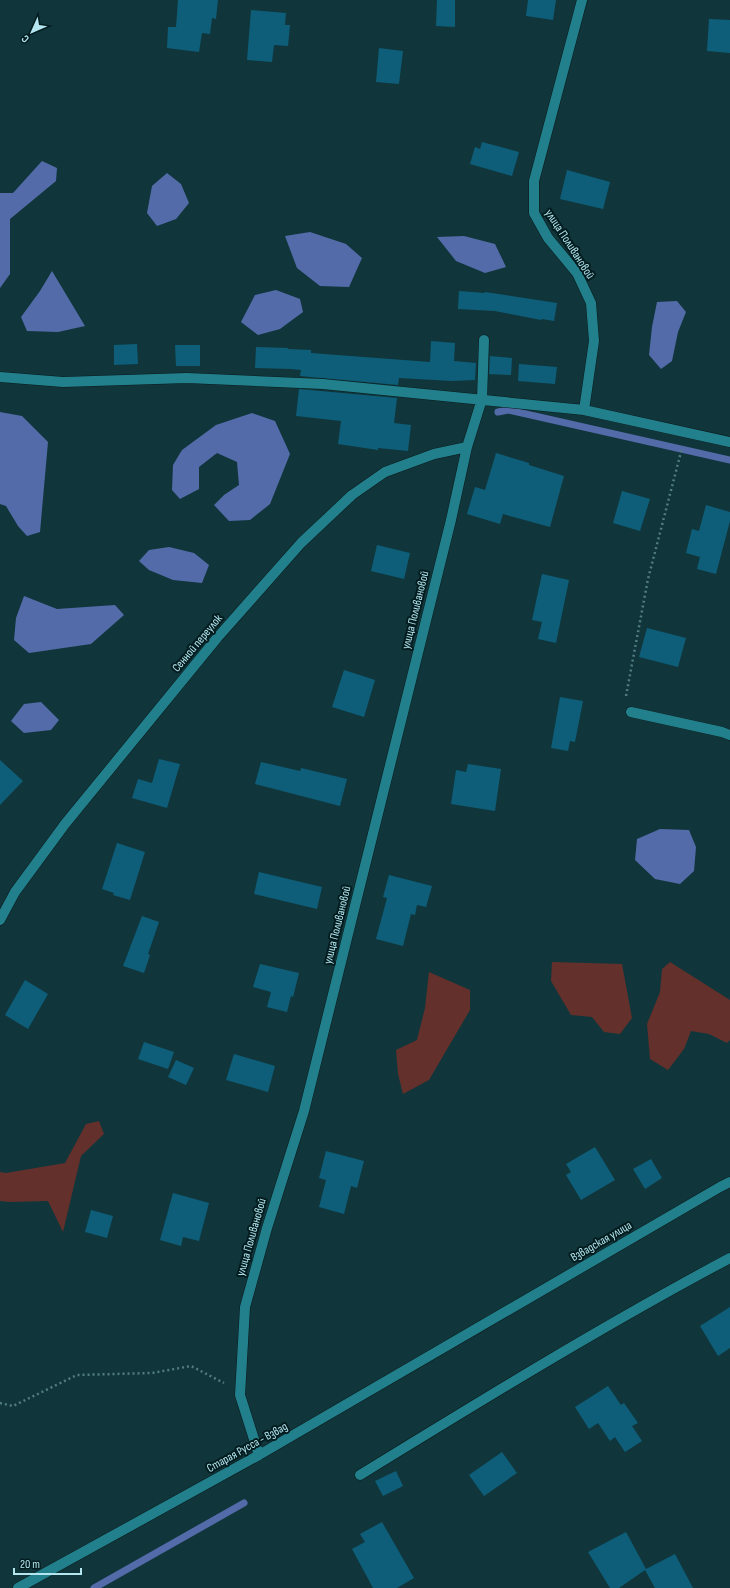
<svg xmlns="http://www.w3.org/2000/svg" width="730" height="1588" font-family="'Sofia Sans Condensed',sans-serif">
	<rect width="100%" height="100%" fill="#10363b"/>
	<path fill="#63302b" d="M 552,962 L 622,964 L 632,1018 L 620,1034 L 604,1032 L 592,1017 L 571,1015 L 551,981 Z
		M 670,962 L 730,1000 L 730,1040 L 727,1043 L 709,1034 L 691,1031 L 684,1049 L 668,1070 L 650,1059 L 647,1024 L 660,992 L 662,969 Z
		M 429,972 L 470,990 L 470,1010 L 429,1080 L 403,1094 L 398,1074 L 396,1050 L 417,1040 L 425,1008 Z
		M 99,1121 L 104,1134 L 81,1156 L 63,1232 L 48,1201 L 9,1202 L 0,1201 L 0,1172 L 6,1173 L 65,1163 L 86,1124 Z"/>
	<path fill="#546baa" d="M 42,161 L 57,168 L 56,181 L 10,219 L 10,274 L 0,288 L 0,193 L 13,193 Z
		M 167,173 L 181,184 L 189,203 L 176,219 L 157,226 L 147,213 L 152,186 Z
		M 310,232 L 346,244 L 362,258 L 349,287 L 320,286 L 297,268 L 285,236 Z
		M 464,236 L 495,244 L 506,267 L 485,273 L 456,261 L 437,237 Z
		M 52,271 L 85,326 L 58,332 L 27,331 L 21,317 L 40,291 Z
		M 276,290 L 300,299 L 303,312 L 280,329 L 258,335 L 241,322 L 255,295 Z
		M 677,301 L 686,312 L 678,332 L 672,361 L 661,369 L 649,355 L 652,327 L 657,302 Z
		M 0,412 L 22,416 L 48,442 L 40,532 L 27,536 L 18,526 L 6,506 L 0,504 Z
		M 252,413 L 275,421 L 290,454 L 270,504 L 250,520 L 229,521 L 214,505 L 224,495 L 239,485 L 237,462 L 217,453 L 199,467 L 199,489 L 180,499 L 172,490 L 173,465 L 182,450 L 216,425 Z
		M 169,547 L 194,553 L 209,565 L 202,583 L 173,580 L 149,570 L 139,561 L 149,550 Z
		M 24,596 L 57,609 L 115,605 L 124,615 L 91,644 L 29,653 L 14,640 L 16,618 Z
		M 41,702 L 59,720 L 51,730 L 24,733 L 11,721 L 24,704 Z
		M 660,829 L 689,830 L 696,847 L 694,871 L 680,884 L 655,879 L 635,860 L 637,839 Z"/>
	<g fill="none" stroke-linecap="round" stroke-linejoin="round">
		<path stroke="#546baa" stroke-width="7" d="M 498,412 L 508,410 L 730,460
			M 94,1588 L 244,1503"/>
	</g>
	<path fill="#0e5e79" d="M 178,0 L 218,0 L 216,19 L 212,18 L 210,34 L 202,33 L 199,52 L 167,48 L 168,27 L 176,27 Z
		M 437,0 L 455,0 L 455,27 L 436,26 Z
		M 528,0 L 556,0 L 553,20 L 526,16 Z
		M 251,10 L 286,13 L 285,25 L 290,25 L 288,46 L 274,45 L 272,62 L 247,60 Z
		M 709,19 L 730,20 L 730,53 L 707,51 Z
		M 379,48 L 403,51 L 399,84 L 376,82 Z
		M 482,142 L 519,152 L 512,176 L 470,164 L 475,147 L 480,149 Z
		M 567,170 L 610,182 L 603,209 L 560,199 Z
		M 459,291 L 485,293 L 485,292 L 557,303 L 554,321 L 542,319 L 541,320 L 495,311 L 458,309 Z
		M 431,341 L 455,343 L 454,361 L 476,363 L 475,380 L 452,381 L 399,378 L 398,385 L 300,376 L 301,370 L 291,369 L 255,368 L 256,347 L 288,348 L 288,349 L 311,350 L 311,353 L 430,362 Z
		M 137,344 L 138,364 L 114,365 L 114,345 Z
		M 175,345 L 200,345 L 200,366 L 176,366 Z
		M 490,356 L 512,358 L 511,375 L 489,374 Z
		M 519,364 L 557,367 L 555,384 L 518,381 Z
		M 299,389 L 397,398 L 394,423 L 411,425 L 408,451 L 378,448 L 378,450 L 338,444 L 341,421 L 296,416 Z
		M 496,453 L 529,463 L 529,465 L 564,476 L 550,527 L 503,514 L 500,524 L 467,514 L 475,487 L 485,490 Z
		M 622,491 L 650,499 L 640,531 L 613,523 Z
		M 706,505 L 730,512 L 730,521 L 716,574 L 697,569 L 700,557 L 686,553 L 692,529 L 699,531 Z
		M 377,545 L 410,553 L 404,579 L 371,571 Z
		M 542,574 L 569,580 L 556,643 L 538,639 L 542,622 L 532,620 Z
		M 647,628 L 686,638 L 678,667 L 639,657 Z
		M 344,670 L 375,680 L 364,717 L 332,707 Z
		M 560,697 L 583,701 L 575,742 L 570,741 L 568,751 L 551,748 Z
		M 159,759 L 180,764 L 167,808 L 132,798 L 138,779 L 152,783 Z
		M 0,760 L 23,781 L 0,805 Z
		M 261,762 L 300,771 L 301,768 L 347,779 L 340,806 L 255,784 Z
		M 468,764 L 501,769 L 495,811 L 451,804 L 456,770 L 466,772 Z
		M 117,843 L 145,852 L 130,900 L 113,895 L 114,893 L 102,889 Z
		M 259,872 L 322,887 L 317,909 L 254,894 Z
		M 389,875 L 432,886 L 426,907 L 417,905 L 415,915 L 411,914 L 403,946 L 376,939 L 387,898 L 383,897 Z
		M 142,916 L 159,922 L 148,954 L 150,955 L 144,973 L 123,966 Z
		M 260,964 L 299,973 L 293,997 L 291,996 L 287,1012 L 267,1007 L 271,992 L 253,987 Z
		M 25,980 L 48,994 L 28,1029 L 5,1015 Z
		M 144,1042 L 174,1052 L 168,1069 L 138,1059 Z
		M 234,1054 L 275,1066 L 268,1092 L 226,1080 Z
		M 176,1060 L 194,1068 L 186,1085 L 168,1077 Z
		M 595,1147 L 615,1180 L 581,1200 L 566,1175 L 571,1172 L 566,1164 Z
		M 326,1151 L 364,1161 L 357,1188 L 351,1186 L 344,1214 L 319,1207 L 326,1180 L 319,1178 Z
		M 651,1159 L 662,1178 L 645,1189 L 633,1169 Z
		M 173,1193 L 209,1203 L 199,1241 L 183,1237 L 181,1246 L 160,1240 Z
		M 91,1210 L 113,1216 L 107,1238 L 85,1232 Z
		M 730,1307 L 730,1348 L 718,1356 L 700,1326 Z
		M 608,1386 L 621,1405 L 624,1403 L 638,1423 L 632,1426 L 642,1441 L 625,1452 L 615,1437 L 610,1441 L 598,1423 L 589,1429 L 575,1407 Z
		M 502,1452 L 517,1473 L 484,1496 L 469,1475 Z
		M 396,1471 L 403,1486 L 383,1496 L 375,1481 Z
		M 382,1522 L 414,1578 L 397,1588 L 373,1588 L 352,1549 L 365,1542 L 360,1534 Z
		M 626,1532 L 646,1569 L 675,1554 L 693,1588 L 655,1588 L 645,1570 L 619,1588 L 610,1588 L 588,1552 Z"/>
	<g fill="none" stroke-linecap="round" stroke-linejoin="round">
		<defs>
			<path id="minor" d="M 582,0 L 534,181 L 534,213 L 548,238 L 577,273 L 591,303 L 594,341 L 584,410
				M 0,377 L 63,382 L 187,378 L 323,384 L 584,410 L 730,442
				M 631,712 L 722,732 L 730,735
				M 0,920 L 15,892 L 65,824 L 217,638 L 301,543 L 352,495 L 385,472 L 434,454 L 467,447
				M 259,1455 L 240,1395 L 245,1307 L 267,1228 L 304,1111 L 451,520 L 467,447 L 482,399 L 484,340
				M 360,1475 C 482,1400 604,1325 730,1258
				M 18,1588 L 259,1455 L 720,1187 L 730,1182"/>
		</defs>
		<use href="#minor" stroke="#0b1b1d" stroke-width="11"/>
		<path stroke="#517c82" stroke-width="2.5" stroke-dasharray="2 3" stroke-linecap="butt" d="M 626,696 L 648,579 L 682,448
			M 0,1403 L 13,1406 L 77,1375 L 152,1373 L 191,1366 L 224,1383"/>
		<use href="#minor" stroke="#21808c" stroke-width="10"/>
	</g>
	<g text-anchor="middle" stroke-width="4" stroke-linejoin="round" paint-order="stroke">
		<g font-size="12" fill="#b3e6ee" stroke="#031c20">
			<text transform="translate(570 244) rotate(57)" y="4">улица Поливановой</text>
			<text transform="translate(415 610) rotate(-76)" y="4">улица Поливановой</text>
			<text transform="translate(197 643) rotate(-50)" y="4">Сенной переулок</text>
			<text transform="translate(337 925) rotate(-76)" y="4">улица Поливановой</text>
			<text transform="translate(251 1237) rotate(-74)" y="4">улица Поливановой</text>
			<text transform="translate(601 1241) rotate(-30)" y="4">Взвадская улица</text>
			<text transform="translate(247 1447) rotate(-29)" y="4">Старая Русса - Взвад</text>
		</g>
	</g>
	<g transform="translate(32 32) rotate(225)" stroke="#031c20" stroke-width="3" paint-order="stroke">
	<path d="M0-3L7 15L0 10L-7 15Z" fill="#b3e6ee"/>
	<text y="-6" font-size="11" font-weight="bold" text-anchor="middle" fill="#b3e6ee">С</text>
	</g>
	<path d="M14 1568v6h67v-6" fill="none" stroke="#b3e6ee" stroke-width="2"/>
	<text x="20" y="1568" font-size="12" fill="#b3e6ee" stroke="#031c20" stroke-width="3" paint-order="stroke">20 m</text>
</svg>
